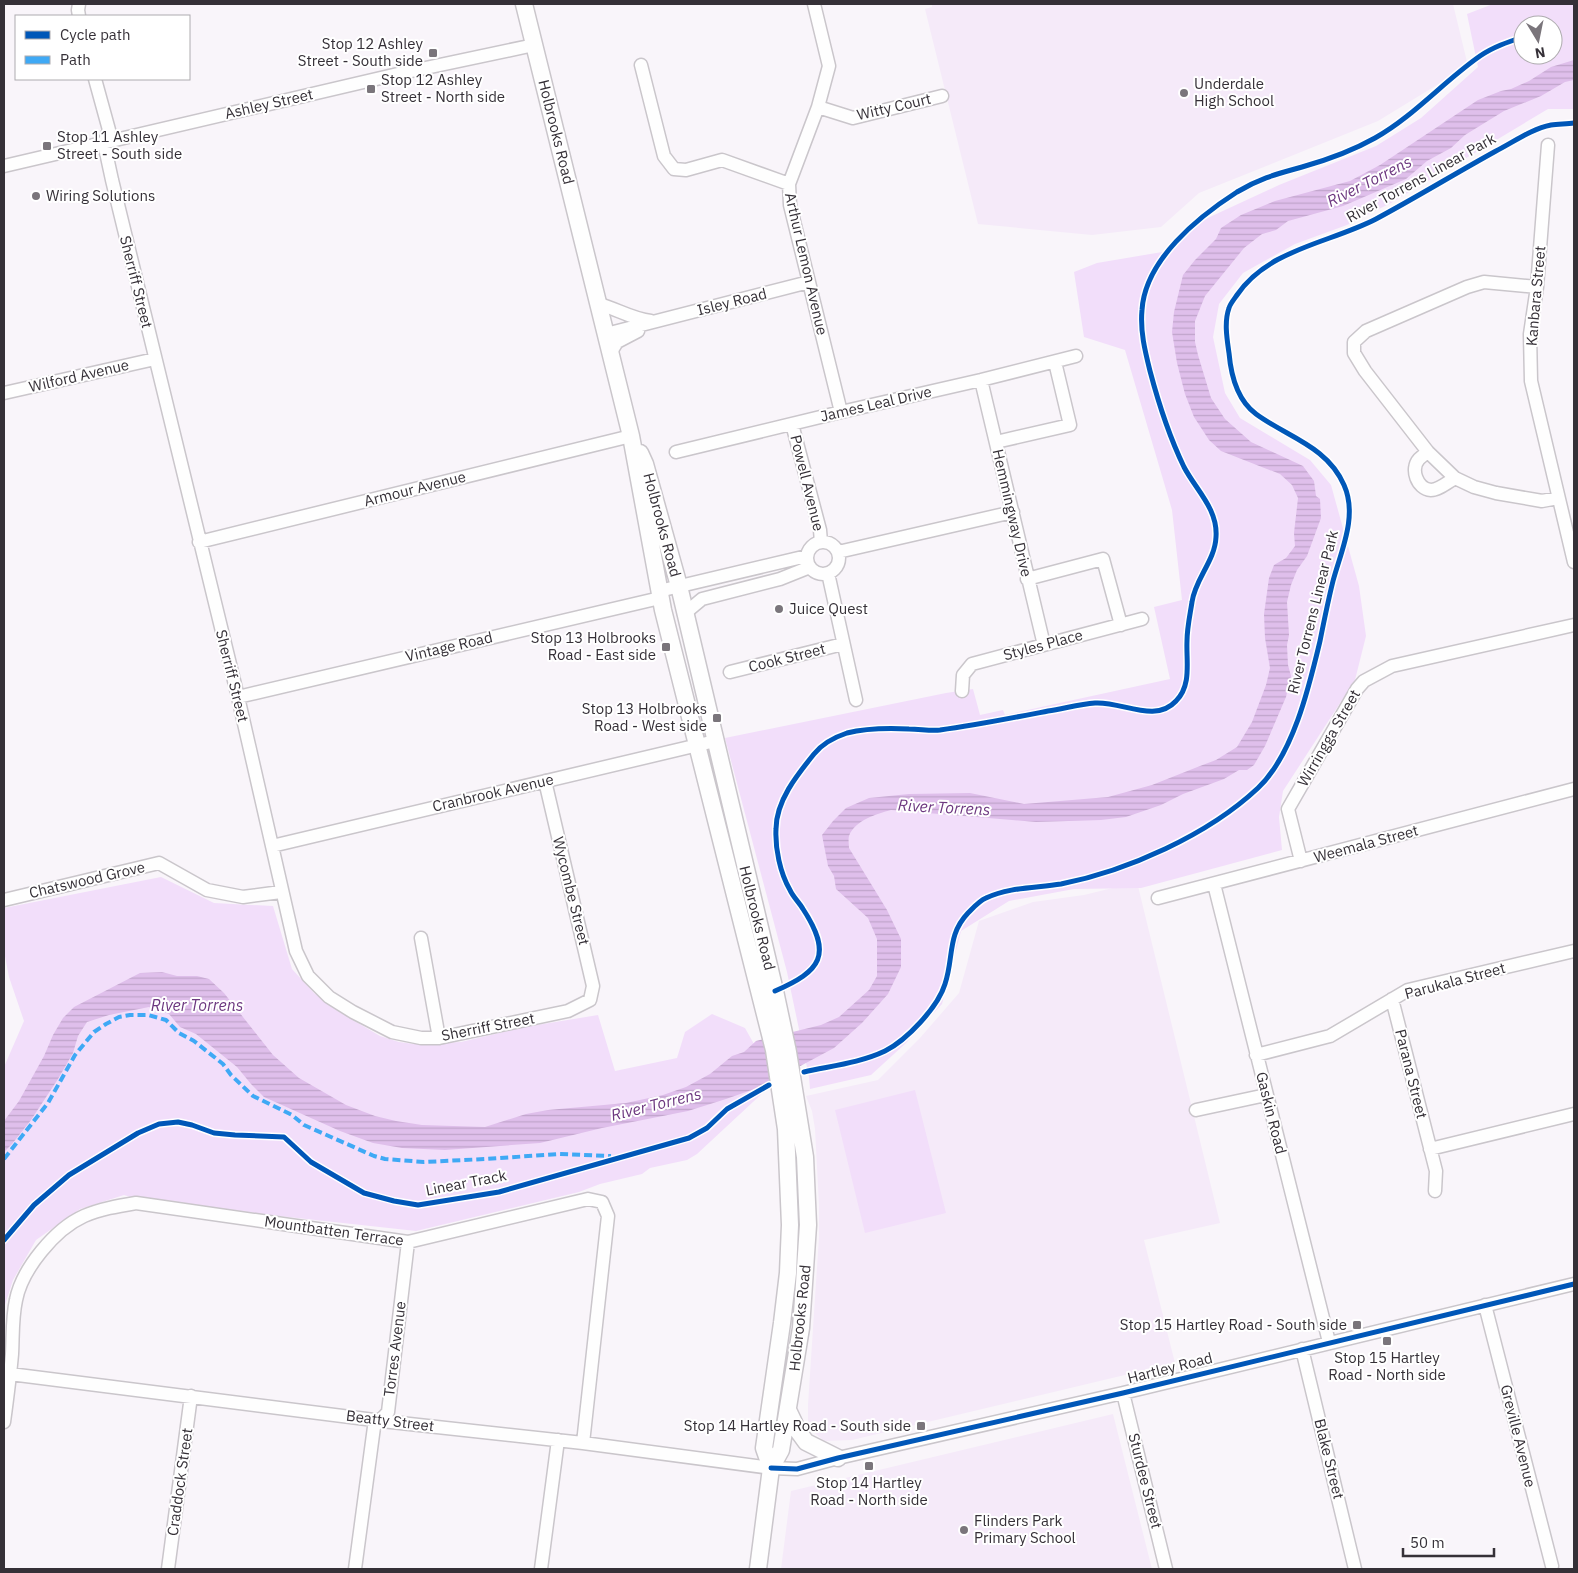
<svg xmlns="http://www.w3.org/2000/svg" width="1578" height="1573" font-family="'IBM Plex Sans',sans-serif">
	<defs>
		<pattern id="water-rules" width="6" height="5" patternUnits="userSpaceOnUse" patternTransform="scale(1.25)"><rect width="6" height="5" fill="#dfbfeb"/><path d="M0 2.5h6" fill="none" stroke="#c0a4ca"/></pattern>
	</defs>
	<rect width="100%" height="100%" fill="#f9f5fa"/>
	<path fill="#f5eaf9" d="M 932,4 L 1453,4 L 1468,66 L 1378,121 L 1199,193 L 1161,227 L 1092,235 L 978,224 L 925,9 L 932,7 Z
		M 1137,882 L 1220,1223 L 1144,1240 L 1175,1363 L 852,1440 L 824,1441 L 808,1427 L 808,1405 L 819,1237 L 819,1205 L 815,1129 L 812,1111 L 806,1096 L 878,1080 L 920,1038 L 959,993 L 979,921 L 1033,902 L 1084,895 Z
		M 1113,1414 L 1152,1569 L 781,1569 L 791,1491 Z"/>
	<path fill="#f2defa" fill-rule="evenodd" d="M 1493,4 L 1574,4 L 1574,109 L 1548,109 L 1391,203 L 1347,225 L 1295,244 L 1243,273 L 1219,304 L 1213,337 L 1225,393 L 1240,418 L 1310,460 L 1331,485 L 1359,586 L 1366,636 L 1355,680 L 1283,791 L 1279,817 L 1282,850 L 1141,888 L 1074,889 L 1009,901 L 961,931 L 942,1004 L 906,1043 L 871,1075 L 810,1089 L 809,1077 L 787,972 L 725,738 L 946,693 L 973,689 L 980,715 L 1003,710 L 1005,715 L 1170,679 L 1154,607 L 1182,600 L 1172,510 L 1125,350 L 1084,337 L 1074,272 L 1097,263 L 1168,251 L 1199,222 L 1279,185 L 1376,146 L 1421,118 L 1478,67 L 1467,14 ZM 1523,25 L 1553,25 L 1553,55 L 1523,55 Z
		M 161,877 L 214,903 L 273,906 L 292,969 L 314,993 L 341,1013 L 380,1036 L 399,1042 L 414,1044 L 461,1042 L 525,1027 L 598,1015 L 615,1071 L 677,1058 L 685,1032 L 712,1014 L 745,1028 L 764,1062 L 767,1089 L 697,1154 L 687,1160 L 650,1168 L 642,1174 L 600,1184 L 579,1192 L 416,1231 L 144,1201 L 124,1195 L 80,1209 L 36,1240 L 13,1280 L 4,1308 L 4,1067 L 24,1021 L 9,977 L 4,951 L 4,908 Z
		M 915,1090 L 946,1213 L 865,1233 L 835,1110 Z"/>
	<path fill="url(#water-rules)" d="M 1574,60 L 1574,80 L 1565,82 L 1541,96 L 1504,111 L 1465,135 L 1451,148 L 1427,161 L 1406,179 L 1343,206 L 1288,221 L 1276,230 L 1262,234 L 1244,248 L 1205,296 L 1195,321 L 1195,342 L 1198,355 L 1211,398 L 1225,419 L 1251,442 L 1303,466 L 1314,481 L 1316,496 L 1320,499 L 1321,518 L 1307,556 L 1297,570 L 1291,585 L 1287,602 L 1289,635 L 1287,645 L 1288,665 L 1291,676 L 1286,697 L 1265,746 L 1254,765 L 1247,770 L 1239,770 L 1224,779 L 1183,794 L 1161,805 L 1126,817 L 1101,820 L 1036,822 L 891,810 C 877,814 855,820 849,836 C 848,839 849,845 849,848 L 887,910 L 901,939 L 901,967 L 888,994 L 862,1023 L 834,1048 L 763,1086 L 726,1099 L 688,1111 L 602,1128 L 540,1143 L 445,1150 L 402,1148 L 373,1143 L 340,1131 L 264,1097 L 251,1084 L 237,1067 L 196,1034 L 180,1027 L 169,1014 L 149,1007 L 109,1015 L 87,1022 L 78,1036 L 73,1053 L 58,1079 L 31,1120 L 12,1144 L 4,1152 L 4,1121 L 19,1101 L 44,1056 L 53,1035 L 63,1018 L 74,1007 L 140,973 L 162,972 L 177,976 L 197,976 L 209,979 L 224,993 L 273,1055 L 299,1078 L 346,1105 L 375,1116 L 396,1121 L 422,1125 L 485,1127 L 526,1114 L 548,1110 L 626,1103 L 663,1095 L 686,1087 L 710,1074 L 732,1056 L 744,1052 L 756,1041 L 821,1025 L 839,1017 L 869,990 L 877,976 L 877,939 L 868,918 L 836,889 L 834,876 L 828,866 L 822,835 L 833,821 L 846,808 L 869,798 L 909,794 L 970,793 L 1024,804 L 1108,797 L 1152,785 L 1200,766 L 1216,760 L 1237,747 L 1252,722 L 1266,685 L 1270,668 L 1265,638 L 1264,614 L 1269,578 L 1274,565 L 1286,558 L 1295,546 L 1294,533 L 1298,498 L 1292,485 L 1280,474 L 1221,451 L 1209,440 L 1194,417 L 1185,394 L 1177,363 L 1172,332 L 1174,312 L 1183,275 L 1195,260 L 1216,239 L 1221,228 L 1241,215 L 1275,201 L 1350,181 L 1380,165 L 1478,100 L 1501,91 L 1511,89 L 1529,81 L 1551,67 Z"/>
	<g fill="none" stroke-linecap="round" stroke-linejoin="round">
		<defs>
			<path id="minor" d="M 814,4 L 829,66 L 818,107 L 789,184 L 790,205 L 841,412
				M 79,16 L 78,10 L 79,4
				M 641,65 L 664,156 L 674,169 L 686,170 L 722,160 L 789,184
				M 95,79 L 109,130 L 104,143 L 112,180 L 238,697 L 296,951 L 308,976 L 329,997 L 353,1012 L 392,1032 L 421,1038 L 439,1038 L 568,1011 L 590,1000 L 593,986 L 545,781
				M 818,107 L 853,118 L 942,96
				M 1548,145 L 1537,287 L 1530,334 L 1531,381 L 1574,562
				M 4,166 L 402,73 L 534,45
				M 1537,287 L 1484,282 L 1467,287 L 1366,331 L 1354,342 L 1354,353 L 1365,371 L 1428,452 L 1455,478 L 1474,487 L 1496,493 L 1542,501 L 1558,498
				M 599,304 C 617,309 632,319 651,321
				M 606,334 L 809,282
				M 611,352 L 617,342 L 638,331
				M 981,380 L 1044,645
				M 4,393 L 155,359
				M 792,424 L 820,530 L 821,542
				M 996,442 L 1070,425 L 1055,362
				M 676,452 L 841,412 L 981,380 L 1076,356
				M 1428,452 C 1425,454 1421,457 1419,459 C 1410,469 1417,489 1431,490 C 1439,490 1448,482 1455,478
				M 199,542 L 631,436
				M807 558a16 16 0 1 1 32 0a16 16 0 1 1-32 0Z
				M 838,552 L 1013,512
				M 828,573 L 856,700
				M 1027,579 L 1103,559 L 1121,625
				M 659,591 L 807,556
				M 684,614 L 702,599 L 780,579 L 810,567
				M 730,672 L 843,644
				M 962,691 L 963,675 L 972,664 L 1142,619
				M 238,697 L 660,598
				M 272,846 L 715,741
				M 1301,861 L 1288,809 L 1357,689 L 1364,681 L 1392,666 L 1574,625
				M 1214,884 L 1329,1342
				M 1158,898 L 1574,789
				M 4,900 L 159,863 L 207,890 L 243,897 L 281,892
				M 421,938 L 439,1038
				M 1392,999 L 1436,1171 L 1435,1191
				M 1256,1055 L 1330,1036 L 1408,990 L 1574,951
				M 1196,1110 L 1266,1095
				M 1430,1149 L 1574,1114
				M 1485,1305 L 1552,1566
				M 1302,1349 L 1355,1569
				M 10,1374 L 382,1421 L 583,1443 L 771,1468 L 797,1469 L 838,1458 L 1123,1393 L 1574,1284
				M 1123,1393 L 1166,1569
				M 4,1422 C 7,1400 10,1377 12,1354 C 13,1336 12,1318 16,1300 C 22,1269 55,1229 84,1216 C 100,1209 118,1206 136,1203 L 408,1242 L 588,1199 L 602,1202 L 608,1216 L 583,1443
				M 168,1569 L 191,1396
				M 355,1569 L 374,1427 L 388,1412 L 408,1242
				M 541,1569 L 558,1440"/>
			<path id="major" d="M 524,4 L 631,436 L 663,610 L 774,1050 L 786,1129 L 790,1225 L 788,1273 L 782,1323 L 764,1448 L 771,1468
				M 640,453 L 645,464 L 679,586 L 775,991 L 788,1052 L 805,1157 L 808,1225 L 801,1328 L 781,1450 L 771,1468 L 758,1569
				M 788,1410 L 798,1431 L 806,1442 L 838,1458"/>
		</defs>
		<use href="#minor" stroke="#cac6cb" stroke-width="15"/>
		<use href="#major" stroke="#cac6cb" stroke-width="19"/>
		<use href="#minor" stroke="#fefefe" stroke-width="12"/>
		<use href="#major" stroke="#fefefe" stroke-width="16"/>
		<path stroke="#3fa9f5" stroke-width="4" stroke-dasharray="8 4" stroke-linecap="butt" d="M 4,1159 L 48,1103 L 75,1055 L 94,1032 L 106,1024 L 119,1017 L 130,1015 L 148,1015 L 166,1020 L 179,1033 L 194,1041 L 223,1064 L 231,1075 L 253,1096 L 292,1115 L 304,1125 L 374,1156 L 385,1159 L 424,1162 L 485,1159 L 559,1154 L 611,1156"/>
		<defs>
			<path id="cycleway" d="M 775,991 C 821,971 833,955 803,909 C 799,902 793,897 790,890 C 780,873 775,848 776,829 C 776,801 797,775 814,754 C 822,744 835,737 847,733 C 867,728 889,728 909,729 C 920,729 930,731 940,730 C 977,725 1012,718 1048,711 C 1063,709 1079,704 1095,703 C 1122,701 1155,724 1176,701 C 1192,685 1186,661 1187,641 C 1187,628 1190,615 1192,602 C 1195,579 1215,561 1216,537 C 1218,509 1196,490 1184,467 C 1169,436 1159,405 1150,371 C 1145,351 1140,331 1142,310 C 1145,260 1198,217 1237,192 C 1260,178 1277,174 1302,167 C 1327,160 1352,151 1375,138 C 1414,116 1444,81 1480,56 C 1493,47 1508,42 1523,37
				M 804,1072 C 830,1066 860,1063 885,1051 C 907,1040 938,1007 945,984 C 954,957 947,935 968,913 C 973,908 979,901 986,898 C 1009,887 1036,888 1061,884 C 1127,871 1208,835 1258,788 C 1293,755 1309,687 1320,641 C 1324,621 1328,601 1333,581 C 1341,551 1358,516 1344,485 C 1327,446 1287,437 1256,414 C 1237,400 1231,376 1229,353 C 1227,339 1224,322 1229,308 C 1230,304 1235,298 1237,295 C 1268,249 1330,243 1376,219 C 1417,197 1456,173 1496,151 C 1514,142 1531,129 1551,125 C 1559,124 1567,124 1574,123
				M 4,1240 L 34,1205 L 69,1175 L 138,1133 L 159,1124 L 178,1122 L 192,1125 L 214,1133 L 235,1135 L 284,1137 L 311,1162 L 364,1193 L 394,1201 L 418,1205 L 499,1192 L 689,1138 L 707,1128 L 727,1109 L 769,1085
				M 771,1468 L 797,1469 L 838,1458 L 1123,1393 L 1574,1284"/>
		</defs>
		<use href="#cycleway" stroke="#fff" stroke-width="8"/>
		<use href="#cycleway" stroke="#0057b8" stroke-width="5"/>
	</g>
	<g fill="#7a757b" stroke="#fff" stroke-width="2">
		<rect x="428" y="48" width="10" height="10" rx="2.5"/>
		<rect x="366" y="84" width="10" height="10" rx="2.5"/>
		<circle cx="1184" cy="93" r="5"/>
		<rect x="42" y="141" width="10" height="10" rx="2.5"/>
		<circle cx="36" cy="196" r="5"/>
		<circle cx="779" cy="609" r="5"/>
		<rect x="661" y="642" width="10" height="10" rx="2.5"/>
		<rect x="712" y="713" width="10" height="10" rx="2.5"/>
		<rect x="1352" y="1320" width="10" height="10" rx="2.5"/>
		<rect x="1382" y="1336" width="10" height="10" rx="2.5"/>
		<rect x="916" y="1421" width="10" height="10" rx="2.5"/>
		<rect x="864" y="1461" width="10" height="10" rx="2.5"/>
		<circle cx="964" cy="1530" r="5"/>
	</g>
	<g text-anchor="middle" stroke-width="4" stroke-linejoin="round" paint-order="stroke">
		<g font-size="15" fill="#353037" stroke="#fff" text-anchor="start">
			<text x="423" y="49" text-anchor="end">Stop 12 Ashley<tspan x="423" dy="17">Street - South side</tspan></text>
			<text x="381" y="85">Stop 12 Ashley<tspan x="381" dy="17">Street - North side</tspan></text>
			<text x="1194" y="89">Underdale<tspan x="1194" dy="17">High School</tspan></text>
			<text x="57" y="142">Stop 11 Ashley<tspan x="57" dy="17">Street - South side</tspan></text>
			<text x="46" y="201">Wiring Solutions</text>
			<text x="789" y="614">Juice Quest</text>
			<text x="656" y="643" text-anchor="end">Stop 13 Holbrooks<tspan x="656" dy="17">Road - East side</tspan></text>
			<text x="707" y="714" text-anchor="end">Stop 13 Holbrooks<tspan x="707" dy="17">Road - West side</tspan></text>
			<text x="1347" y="1330" text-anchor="end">Stop 15 Hartley Road - South side</text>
			<text x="1387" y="1363" text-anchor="middle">Stop 15 Hartley<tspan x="1387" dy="17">Road - North side</tspan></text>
			<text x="911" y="1431" text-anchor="end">Stop 14 Hartley Road - South side</text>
			<text x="869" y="1488" text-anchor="middle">Stop 14 Hartley<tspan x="869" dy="17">Road - North side</tspan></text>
			<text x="974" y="1526">Flinders Park<tspan x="974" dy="17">Primary School</tspan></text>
		</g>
		<g font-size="15" fill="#353037" stroke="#fff">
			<text transform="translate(269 104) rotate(-13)" y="5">Ashley Street</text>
			<text transform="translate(894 107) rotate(-13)" y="5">Witty Court</text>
			<text transform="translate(556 132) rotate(76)" y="5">Holbrooks Road</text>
			<text transform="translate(1421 178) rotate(-29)" y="5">River Torrens Linear Park</text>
			<text transform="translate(806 264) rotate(77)" y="5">Arthur Lemon Avenue</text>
			<text transform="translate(136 282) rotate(76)" y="5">Sherriff Street</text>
			<text transform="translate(1536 296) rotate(-85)" y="5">Kanbara Street</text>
			<text transform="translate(732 302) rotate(-14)" y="5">Isley Road</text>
			<text transform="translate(79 376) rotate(-13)" y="5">Wilford Avenue</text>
			<text transform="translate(876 404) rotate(-13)" y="5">James Leal Drive</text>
			<text transform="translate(807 483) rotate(76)" y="5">Powell Avenue</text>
			<text transform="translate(415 489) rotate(-14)" y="5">Armour Avenue</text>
			<text transform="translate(1012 513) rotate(77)" y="5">Hemmingway Drive</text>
			<text transform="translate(662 525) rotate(75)" y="5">Holbrooks Road</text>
			<text transform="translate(1313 612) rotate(-76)" y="5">River Torrens Linear Park</text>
			<text transform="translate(1043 645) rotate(-15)" y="5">Styles Place</text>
			<text transform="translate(449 647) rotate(-13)" y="5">Vintage Road</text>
			<text transform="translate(787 658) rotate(-14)" y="5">Cook Street</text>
			<text transform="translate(232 676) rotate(76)" y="5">Sherriff Street</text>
			<text transform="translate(1329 738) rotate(-60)" y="5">Wirringga Street</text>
			<text transform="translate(493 793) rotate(-13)" y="5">Cranbrook Avenue</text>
			<text transform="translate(1366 844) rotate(-15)" y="5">Weemala Street</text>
			<text transform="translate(87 880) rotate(-13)" y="5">Chatswood Grove</text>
			<text transform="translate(571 891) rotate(76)" y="5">Wycombe Street</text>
			<text transform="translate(757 918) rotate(76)" y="5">Holbrooks Road</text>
			<text transform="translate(1455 981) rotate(-15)" y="5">Parukala Street</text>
			<text transform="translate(488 1027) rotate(-11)" y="5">Sherriff Street</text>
			<text transform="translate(1411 1074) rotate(76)" y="5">Parana Street</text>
			<text transform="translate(1271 1113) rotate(76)" y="5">Gaskin Road</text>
			<text transform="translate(466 1183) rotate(-11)" y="5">Linear Track</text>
			<text transform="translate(334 1231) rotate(8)" y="5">Mountbatten Terrace</text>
			<text transform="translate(800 1318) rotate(-84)" y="5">Holbrooks Road</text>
			<text transform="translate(395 1349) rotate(-83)" y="5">Torres Avenue</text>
			<text transform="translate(1170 1368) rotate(-14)" y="5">Hartley Road</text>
			<text transform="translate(390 1421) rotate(7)" y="5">Beatty Street</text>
			<text transform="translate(1518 1436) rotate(76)" y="5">Greville Avenue</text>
			<text transform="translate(1329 1459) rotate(76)" y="5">Blake Street</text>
			<text transform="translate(1145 1481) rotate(76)" y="5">Sturdee Street</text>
			<text transform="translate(180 1482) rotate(-82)" y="5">Craddock Street</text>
		</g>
		<g font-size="16" font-style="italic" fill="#6c377f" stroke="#fff">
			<text transform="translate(1369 181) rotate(-27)" y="6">River Torrens</text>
			<text transform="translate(944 807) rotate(3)" y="6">River Torrens</text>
			<text x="197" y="1011">River Torrens</text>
			<text transform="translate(656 1104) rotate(-14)" y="6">River Torrens</text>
		</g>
	</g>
	<rect width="1578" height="1573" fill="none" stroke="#353037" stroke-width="10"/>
	<rect x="15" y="15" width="175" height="65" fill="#ffffff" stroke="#aeacaf"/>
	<rect x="25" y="31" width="25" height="8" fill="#0057b8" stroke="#aeacaf"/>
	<text x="60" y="40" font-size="15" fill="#353037">Cycle path</text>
	<rect x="25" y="56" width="25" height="8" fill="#3fa9f5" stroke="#aeacaf"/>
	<text x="60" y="65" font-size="15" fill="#353037">Path</text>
	<g transform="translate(1538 40) rotate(170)"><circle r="24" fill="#ffffff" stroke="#aeacaf"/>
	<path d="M0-4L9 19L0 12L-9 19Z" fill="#7a757b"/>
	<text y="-8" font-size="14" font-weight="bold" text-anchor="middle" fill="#353037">N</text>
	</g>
	<path d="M1403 1548v8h91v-8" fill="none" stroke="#353037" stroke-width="2.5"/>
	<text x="1410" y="1548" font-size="15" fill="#353037" stroke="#ffffff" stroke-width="4" paint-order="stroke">50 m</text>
</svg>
